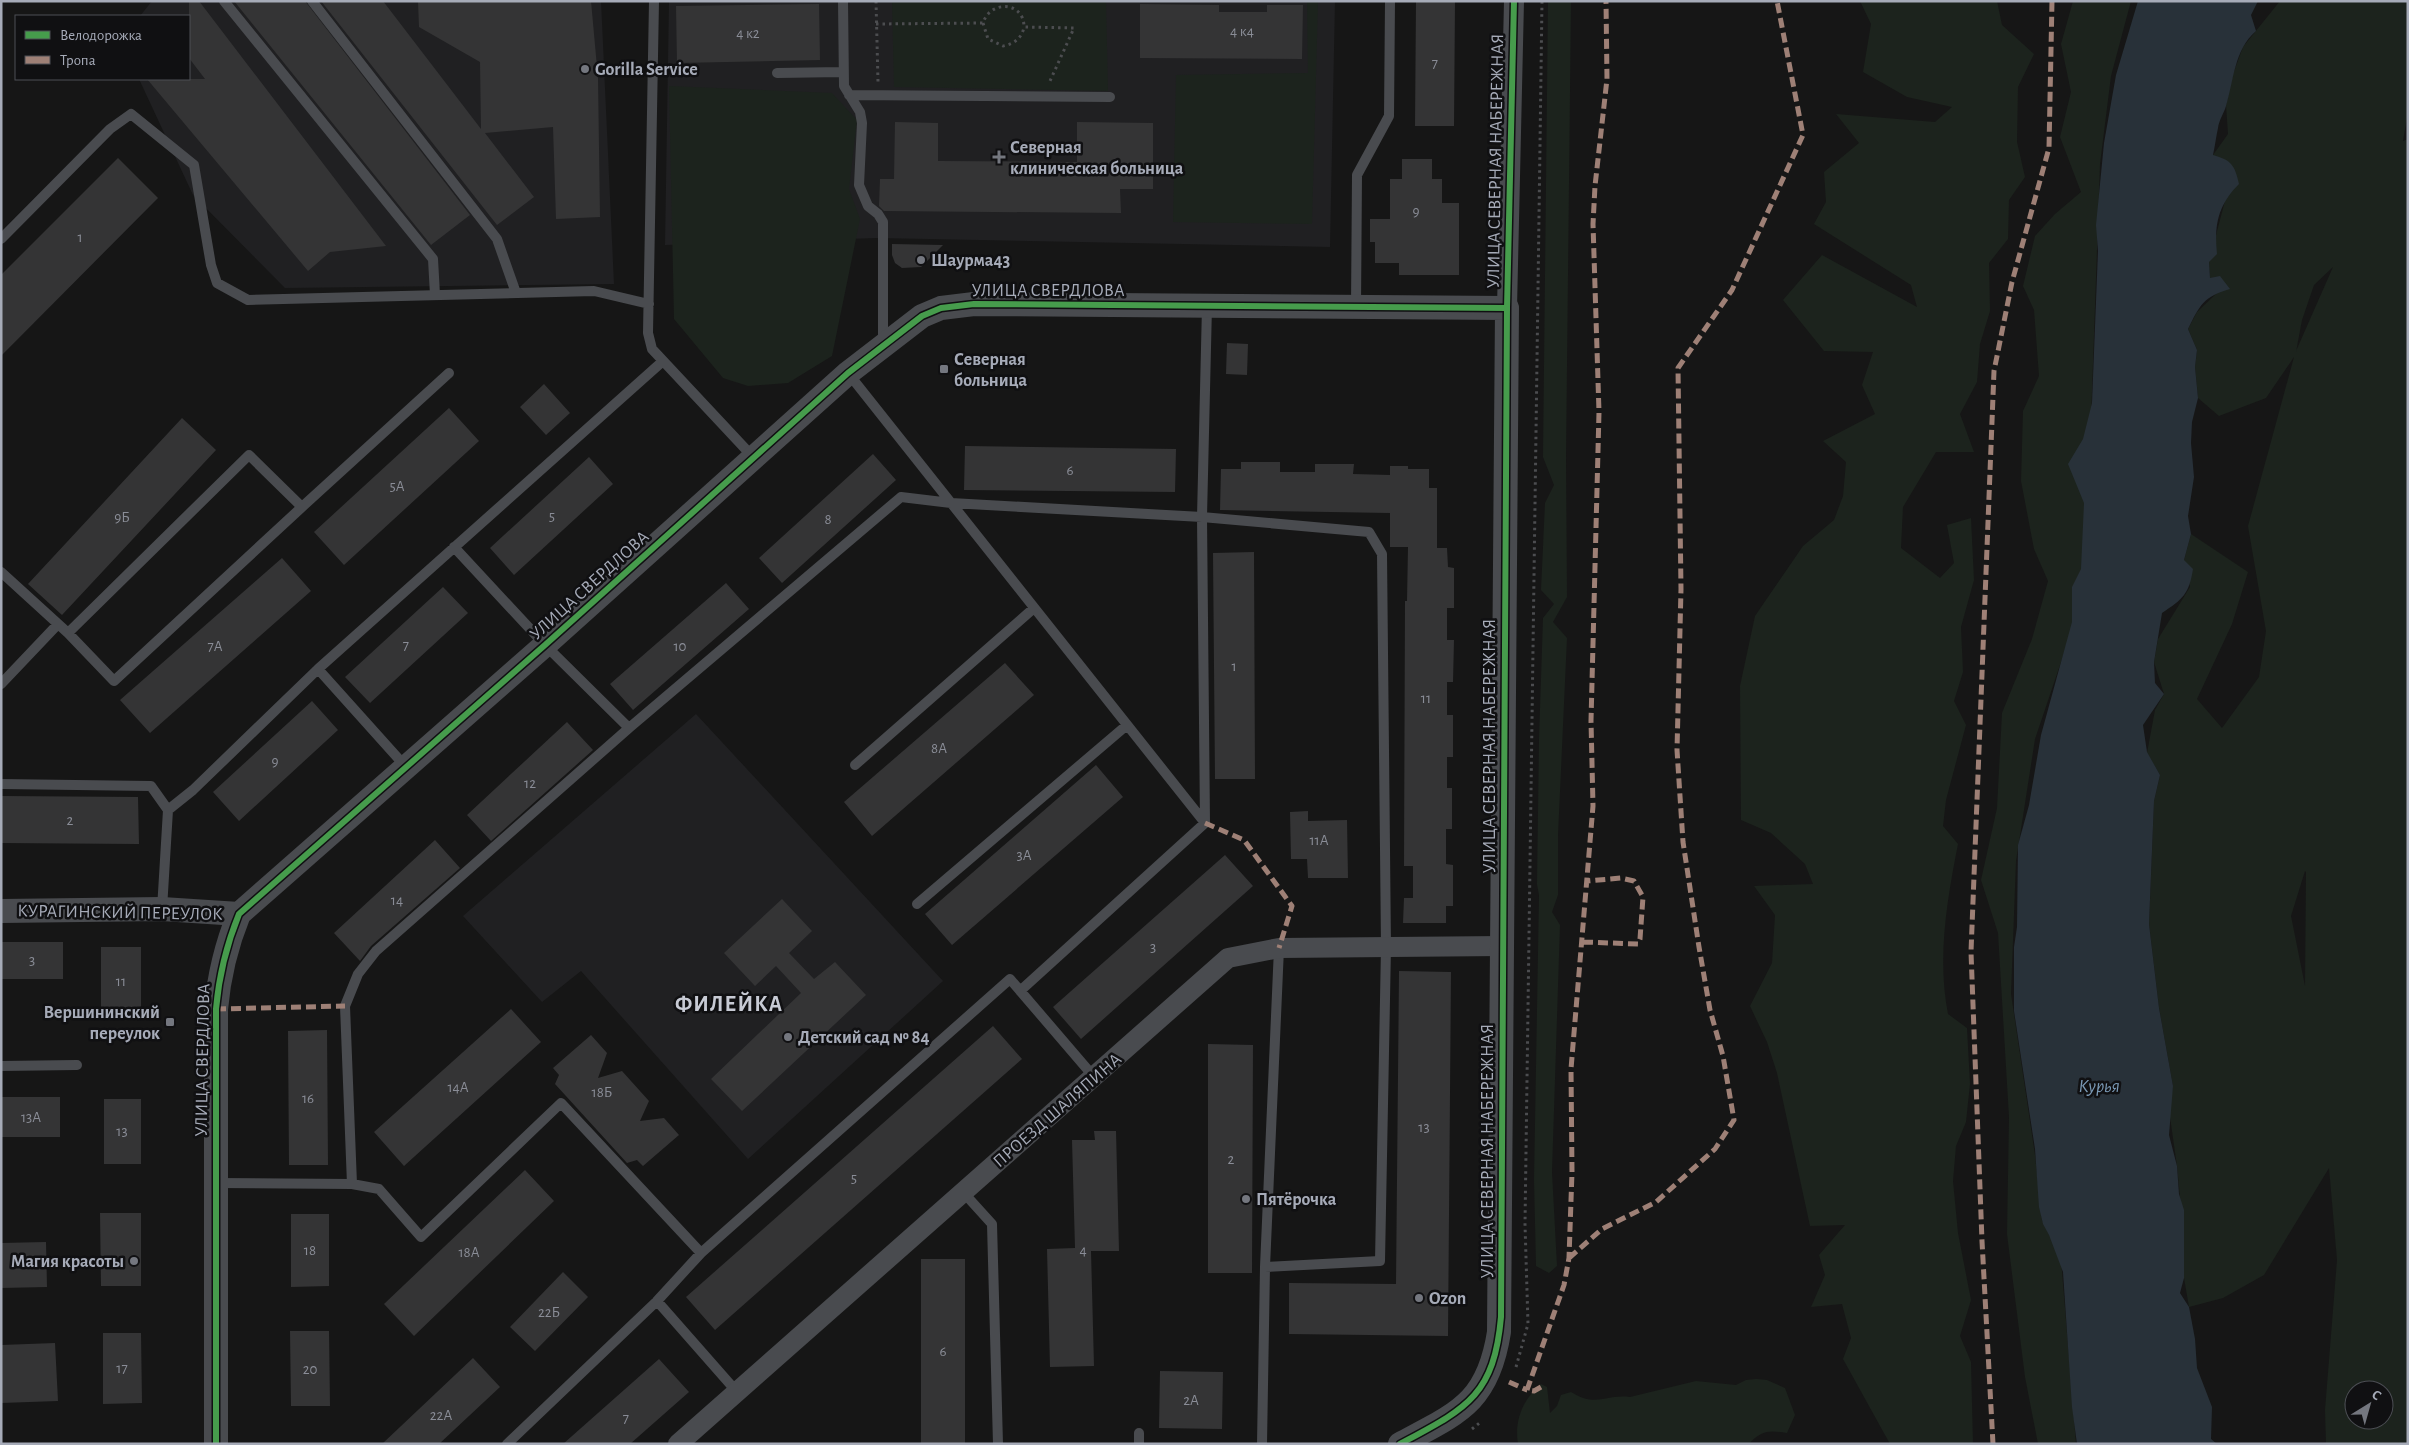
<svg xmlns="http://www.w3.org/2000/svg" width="2409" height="1445" font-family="'Alegreya Sans',sans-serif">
	<rect width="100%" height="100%" fill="#161616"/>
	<path fill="#202022" d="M 152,1 L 601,1 L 614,284 L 285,288 L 193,195 L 139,79 L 189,79 L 189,16 L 140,16 Z
		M 669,1 L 1335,1 L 1330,247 L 877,238 L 665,245 Z
		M 696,714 L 943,981 L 748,1159 L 581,971 L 542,1002 L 463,916 Z"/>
	<path fill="#1c231d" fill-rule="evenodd" d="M 892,1 L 1106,1 L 1108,91 L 894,87 Z
		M 1307,1 L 1318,1 L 1312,224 L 1173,222 L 1176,75 L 1308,73 Z
		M 1548,1 L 1571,1 L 1566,458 L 1567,597 L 1553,622 L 1567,638 L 1558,836 L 1558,895 L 1552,912 L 1560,925 L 1552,1172 L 1557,1266 L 1549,1273 L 1536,1266 L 1534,1180 L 1539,895 L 1537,884 L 1539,739 L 1543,618 L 1554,604 L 1541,590 L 1545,503 L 1554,485 L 1543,457 Z
		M 1860,1 L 1997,1 L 2002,25 L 2034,54 L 2018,87 L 2017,142 L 2025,177 L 2009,200 L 2008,239 L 1989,263 L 1990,311 L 1980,344 L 1977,382 L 1960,414 L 1974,452 L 1936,452 L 1903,507 L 1901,548 L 1940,578 L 1954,563 L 1947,525 L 1971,518 L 1974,580 L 1961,627 L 1963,672 L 1954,701 L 1966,725 L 1946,800 L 1943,826 L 1958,844 C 1947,900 1937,958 1948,1014 L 1967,1028 L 1970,1084 L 1966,1122 L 1956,1146 L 1953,1181 L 1958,1233 L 1971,1300 L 1960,1336 L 1971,1362 L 1973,1444 L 1890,1444 L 1843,1359 L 1851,1338 L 1842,1304 L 1811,1307 L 1825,1275 L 1819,1255 L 1845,1225 L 1810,1226 L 1777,1073 L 1767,1042 L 1750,1006 L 1772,963 L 1775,915 L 1754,886 L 1813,884 L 1805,864 L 1771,833 L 1741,820 L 1740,686 L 1755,616 L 1803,546 L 1834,520 L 1843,496 L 1846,462 L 1823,441 L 1875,414 L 1862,385 L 1873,352 L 1824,351 L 1783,300 L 1822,255 L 1917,307 L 1911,285 L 1814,224 L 1826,202 L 1824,172 L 1859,143 L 1836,114 L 1935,122 L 1952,107 L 1907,97 L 1863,72 L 1871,24 Z
		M 2073,1 L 2131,1 L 2111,76 L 2100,164 L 2085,591 L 2035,739 L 2016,861 L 2011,994 L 2035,1155 L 2042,1220 L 2061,1259 L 2076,1444 L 2038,1444 L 2025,1377 L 2007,1234 L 2009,1117 L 1998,933 L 1981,880 L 1997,808 L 2002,713 L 2032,639 L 2048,581 L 2034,549 L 2021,481 L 2023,411 L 2039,376 L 2034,310 L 2023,286 L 2035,236 L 2055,214 L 2081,192 L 2060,137 L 2071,92 L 2061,44 Z
		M 2280,1 L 2408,1 L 2408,112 L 2403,141 L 2408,139 L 2408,1444 L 2326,1444 L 2325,1410 L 2337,1260 L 2329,1168 L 2264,1275 L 2223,1298 L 2189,1307 L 2184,1278 L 2183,1228 L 2177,1166 L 2169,1110 L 2173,1086 L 2159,1008 L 2149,924 L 2154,801 L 2160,775 L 2147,753 L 2155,710 L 2164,694 L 2154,662 L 2158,639 L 2190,587 L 2184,560 L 2191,534 L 2248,572 L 2232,624 L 2197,699 L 2222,728 L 2259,677 L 2266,631 L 2248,526 L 2294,357 L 2266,398 L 2219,416 L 2198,398 L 2195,367 L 2197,350 L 2188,329 L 2197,312 L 2217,293 L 2210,279 L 2209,262 L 2226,197 L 2213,155 L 2228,134 L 2226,105 L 2233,74 L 2243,47 ZM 2333,267 L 2296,351 L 2296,352 L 2302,320 L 2314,285 ZM 2305,871 L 2306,872 L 2305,986 L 2291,916 ZM 2354,1390 L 2384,1390 L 2384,1420 L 2354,1420 Z
		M 669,86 L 832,93 L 857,120 L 849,189 L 860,219 L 832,356 L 788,383 L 748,386 L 723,378 L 674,319 Z
		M 1756,1379 L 1767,1380 L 1785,1388 L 1795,1415 L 1787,1433 C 1770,1430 1761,1430 1749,1444 L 1518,1444 C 1514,1420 1523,1399 1541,1384 L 1547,1387 L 1550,1413 L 1557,1406 L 1561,1395 L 1571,1392 C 1597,1408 1604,1394 1630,1397 L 1696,1381 L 1736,1385 L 1746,1380 Z"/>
	<path fill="#283139" d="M 2138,1 L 2258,1 L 2251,15 L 2256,31 C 2234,50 2234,80 2226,106 C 2224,113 2219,120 2218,128 C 2216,137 2215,146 2213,155 C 2231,160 2235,165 2239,184 C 2218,205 2214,225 2217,254 L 2209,262 L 2210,278 L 2220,276 L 2230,289 C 2203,297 2200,305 2188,329 L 2197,350 L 2195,367 L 2198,398 L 2192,422 L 2191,443 L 2194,477 L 2188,516 L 2191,534 L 2184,560 L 2193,569 C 2189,594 2183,599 2162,613 L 2154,662 L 2155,683 L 2164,694 L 2143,725 L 2147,752 L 2160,775 L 2154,801 L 2149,924 L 2159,1008 L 2173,1086 L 2169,1135 L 2177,1166 L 2179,1194 L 2184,1210 L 2184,1278 L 2180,1293 L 2189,1307 L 2195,1339 L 2197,1368 L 2212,1407 L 2211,1439 L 2217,1444 L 2077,1444 L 2072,1407 L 2063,1272 L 2049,1235 L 2043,1224 L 2039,1207 L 2035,1149 L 2014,1011 L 2014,947 L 2017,927 L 2018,845 L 2029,805 L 2041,735 L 2072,622 L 2072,587 L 2081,569 L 2084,503 L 2068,464 L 2083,439 L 2092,403 L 2098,251 L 2096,225 L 2104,143 L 2116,75 Z"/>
	<path fill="#343435" d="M 189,1 L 199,1 L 386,246 L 330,252 L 308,271 L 147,79 L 205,79 L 189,58 Z
		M 234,1 L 305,1 L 470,215 L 431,245 Z
		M 321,1 L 383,1 L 481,129 L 480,62 L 419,27 L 418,1 L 591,1 L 598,78 L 600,217 L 556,219 L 553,127 L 485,133 L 534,197 L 497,225 Z
		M 1416,1 L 1455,1 L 1454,126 L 1415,126 Z
		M 819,4 L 820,60 L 677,63 L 676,6 Z
		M 1140,4 L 1219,5 L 1219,12 L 1267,12 L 1267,5 L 1303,5 L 1302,59 L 1140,58 Z
		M 895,122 L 938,123 L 938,161 L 1077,162 L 1077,122 L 1153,123 L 1153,189 L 1120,189 L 1121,213 L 884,211 L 879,206 L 880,179 L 894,179 Z
		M 118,158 L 158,198 L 1,356 L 1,275 Z
		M 1402,159 L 1432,159 L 1432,179 L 1442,179 L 1442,203 L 1459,203 L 1459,275 L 1399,275 L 1399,263 L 1375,263 L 1375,242 L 1370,242 L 1370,219 L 1390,219 L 1390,179 L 1402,179 Z
		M 892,244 L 943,245 L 921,267 L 902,268 L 895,263 L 892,255 Z
		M 1227,343 L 1248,344 L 1247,375 L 1226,374 Z
		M 544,384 L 570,413 L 546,435 L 520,407 Z
		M 449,408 L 479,441 L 344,565 L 314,532 Z
		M 182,418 L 216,450 L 62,615 L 28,584 Z
		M 965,446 L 1176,449 L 1175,492 L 964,490 Z
		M 873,454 L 896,480 L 782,583 L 759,558 Z
		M 589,457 L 613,484 L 514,575 L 490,548 Z
		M 1241,462 L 1280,462 L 1280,472 L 1315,472 L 1315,464 L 1354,464 L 1353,474 L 1390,475 L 1390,466 L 1408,466 L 1408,469 L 1429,469 L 1429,488 L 1437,488 L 1437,548 L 1447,548 L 1448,567 L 1454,568 L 1454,608 L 1447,608 L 1447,640 L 1454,640 L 1453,682 L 1447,682 L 1447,715 L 1453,715 L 1453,757 L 1447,757 L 1447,788 L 1452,788 L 1452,829 L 1446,829 L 1446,864 L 1453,865 L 1453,906 L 1446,906 L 1446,923 L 1403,923 L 1404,898 L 1413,898 L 1413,866 L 1404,866 L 1405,601 L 1407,601 L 1408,547 L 1390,547 L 1390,513 L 1220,510 L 1221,469 L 1241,469 Z
		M 1254,552 L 1255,779 L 1215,779 L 1213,553 Z
		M 282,558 L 311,591 L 150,733 L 120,700 Z
		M 726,583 L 749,609 L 633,710 L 610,684 Z
		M 443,587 L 468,613 L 370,703 L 345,677 Z
		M 1005,663 L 1034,695 L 872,836 L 844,802 Z
		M 312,701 L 338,730 L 239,821 L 213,792 Z
		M 567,722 L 593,750 L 491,841 L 467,815 Z
		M 1096,765 L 1123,797 L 952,945 L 925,914 Z
		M 1,796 L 138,797 L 139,844 L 1,843 Z
		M 1308,811 L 1308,821 L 1347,820 L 1348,878 L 1308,878 L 1307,859 L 1291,859 L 1290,812 Z
		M 435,840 L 460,868 L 371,946 L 360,961 L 334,933 Z
		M 1225,855 L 1253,886 L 1081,1039 L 1053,1007 Z
		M 782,899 L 812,931 L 789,953 L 814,979 L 835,962 L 866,995 L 742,1111 L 711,1079 L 801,993 L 776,966 L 755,986 L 724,953 Z
		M 1,942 L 63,942 L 63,979 L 1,979 Z
		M 101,947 L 141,947 L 141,1016 L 101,1016 Z
		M 1399,971 L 1451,972 L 1448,1336 L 1289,1334 L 1289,1283 L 1396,1284 Z
		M 511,1009 L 541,1042 L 404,1166 L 374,1132 Z
		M 993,1026 L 1022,1059 L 715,1330 L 686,1297 Z
		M 327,1030 L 328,1165 L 289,1165 L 288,1031 Z
		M 591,1035 L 607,1053 L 598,1078 L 622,1071 L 649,1101 L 640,1121 L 664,1118 L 679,1135 L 643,1166 L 637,1160 L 627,1163 L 555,1084 L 559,1075 L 553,1068 Z
		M 1208,1044 L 1253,1045 L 1252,1273 L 1208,1273 Z
		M 1,1097 L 60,1097 L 60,1137 L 1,1137 Z
		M 104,1099 L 141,1099 L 141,1164 L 104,1164 Z
		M 1094,1131 L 1116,1131 L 1119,1251 L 1091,1251 L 1094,1366 L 1050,1367 L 1047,1249 L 1075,1248 L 1072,1140 L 1095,1140 Z
		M 525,1170 L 554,1201 L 414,1336 L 384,1304 Z
		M 100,1213 L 141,1213 L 141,1286 L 101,1286 Z
		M 291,1214 L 329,1214 L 329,1286 L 291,1287 Z
		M 46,1242 L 47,1287 L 1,1288 L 1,1243 Z
		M 921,1259 L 965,1259 L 965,1444 L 921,1444 Z
		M 563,1272 L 588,1297 L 535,1351 L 510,1327 Z
		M 290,1331 L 329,1331 L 330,1406 L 291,1406 Z
		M 103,1333 L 141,1333 L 142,1403 L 103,1404 Z
		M 55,1343 L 58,1401 L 1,1403 L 1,1345 Z
		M 473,1358 L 500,1387 L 439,1444 L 382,1444 Z
		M 659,1359 L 689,1392 L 630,1444 L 563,1444 Z
		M 1160,1371 L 1223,1372 L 1222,1429 L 1159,1428 Z"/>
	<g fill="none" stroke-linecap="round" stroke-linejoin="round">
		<path stroke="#4c4d50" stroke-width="3" stroke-dasharray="2.5 4" stroke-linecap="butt" d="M 876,1 L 878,82
			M 983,23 L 988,39 L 1003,46 C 1014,44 1022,38 1024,27
			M 876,24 L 983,23 C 990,0 1024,1 1024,27 L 1074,28 L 1050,81
			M 1516,1367 L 1528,1324 L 1525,1224 L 1542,1
			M 1472,1429 L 1482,1421"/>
		<path stroke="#494b4f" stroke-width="10" d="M 224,1 L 433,259 L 435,295
			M 312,1 L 497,239 L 516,293
			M 654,1 L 648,333 L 652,349 L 753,457
			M 843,1 L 844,86 L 860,112 L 862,123 L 859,185 L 868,206 L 878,214 L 883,222 L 883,343
			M 777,73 L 842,72
			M 849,95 L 1110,97
			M 1,239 L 110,129 L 131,114 L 194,165 L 211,265 L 217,283 L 248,300 L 594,291 L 649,304
			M 1356,307 L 1357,175 L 1389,116 L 1390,1
			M 848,373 L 1205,823 L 1202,517 L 1207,306
			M 454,547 L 545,645 L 629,728 L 901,497 L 951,503 L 1202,517 L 1369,532 L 1382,554 L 1386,947 L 1380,1261 L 1265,1267
			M 1,572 L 68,633 L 249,455 L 302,507 L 449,373
			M 68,633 L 114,681 L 302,507
			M 318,669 L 663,361
			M 1,684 L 58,624
			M 855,765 L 1034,608
			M 1,784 L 151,786 L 168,810 L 162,909
			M 168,810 L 193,790 L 318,669 L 406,767
			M 917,904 L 1127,725
			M 1020,991 L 1205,823
			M 1,1066 L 77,1065
			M 216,1183 L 352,1184 L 345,1006 L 358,974 L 376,951 L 629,728
			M 352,1184 L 379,1189 L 421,1237 L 561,1103 L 701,1253 L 1010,979 L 1094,1077
			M 963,1192 L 992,1224 L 998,1444
			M 701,1253 L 657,1301 L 737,1392
			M 1139,1433 L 1139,1444
			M 507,1444 L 657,1301
			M 1262,1444 L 1265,1267 L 1279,948"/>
		<path stroke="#494b4f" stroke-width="20" d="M 1507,308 L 1514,1
			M 678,1444 L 1228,958 L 1279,948 L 1503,946"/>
		<path stroke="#494b4f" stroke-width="24" d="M 1,911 L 162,909 L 239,914
			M 216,1444 L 216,1009 C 219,975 226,946 239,914 L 545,645 L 848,373 L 922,316 L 941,308 L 974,304 L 1507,308 L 1499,1332 C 1488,1403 1458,1413 1400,1444"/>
		<path stroke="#9e8076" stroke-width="5" stroke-dasharray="10 5" stroke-linecap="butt" d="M 1205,823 L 1244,840 L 1292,906 L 1279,948
			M 1583,942 L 1638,944 L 1640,939 L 1643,897 L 1634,881 L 1621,878 L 1587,881
			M 216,1009 L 345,1006
			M 1569,1258 L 1602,1229 L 1656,1202 L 1715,1149 L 1734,1120 L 1723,1056 L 1710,1010 L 1699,947 L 1683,842 L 1677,750 L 1681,589 L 1678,368 L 1732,290 L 1803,135 L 1777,1
			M 1509,1382 L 1527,1390
			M 1541,1387 L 1534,1391 L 1527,1390 L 1564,1285 L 1569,1258 L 1572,1172 L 1571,1069 L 1593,806 L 1591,721 L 1599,412 L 1593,224 L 1595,186 L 1607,79 L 1606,1
			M 1993,1444 L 1982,1241 L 1971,952 L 1994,371 L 2012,282 L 2049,148 L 2052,1"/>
		<defs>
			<path id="cycleway" d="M 216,1444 L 216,1009 C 219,975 226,946 239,914 L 545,645 L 848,373 L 922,316 L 941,308 L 974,304 L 1507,308
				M 1400,1444 C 1465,1409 1494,1397 1501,1317 L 1507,308 L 1514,1"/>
		</defs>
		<use href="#cycleway" stroke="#101012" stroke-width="9"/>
		<use href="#cycleway" stroke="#469c4c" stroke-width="6"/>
	</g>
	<g fill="#74777f" stroke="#101012" stroke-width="2">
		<circle cx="585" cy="69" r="5"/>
		<path d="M996.5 149.5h5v5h5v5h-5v5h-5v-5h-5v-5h5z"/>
		<circle cx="921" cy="260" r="5"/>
		<rect x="939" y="364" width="10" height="10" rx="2.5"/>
		<rect x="165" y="1017" width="10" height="10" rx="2.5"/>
		<circle cx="788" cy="1037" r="5"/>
		<circle cx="1246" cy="1199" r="5"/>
		<circle cx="134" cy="1261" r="5"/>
		<circle cx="1419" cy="1298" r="5"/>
	</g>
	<g text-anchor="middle" stroke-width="5" stroke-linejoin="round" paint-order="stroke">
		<g font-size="15" fill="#8a8d97">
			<text x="1242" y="36">4 к4</text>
			<text x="748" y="38">4 к2</text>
			<text x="1435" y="68">7</text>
			<text x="1416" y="216">9</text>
			<text x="80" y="242">1</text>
			<text x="1070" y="475">6</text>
			<text x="397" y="491">5А</text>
			<text x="552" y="521">5</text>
			<text x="122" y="522">9Б</text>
			<text x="828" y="524">8</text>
			<text x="406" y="650">7</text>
			<text x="215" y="651">7А</text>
			<text x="680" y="651">10</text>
			<text x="1234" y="671">1</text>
			<text x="1426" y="703">11</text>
			<text x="939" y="753">8А</text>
			<text x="275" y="766">9</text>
			<text x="530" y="788">12</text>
			<text x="70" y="825">2</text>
			<text x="1319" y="845">11А</text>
			<text x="1024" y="860">3А</text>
			<text x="397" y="905">14</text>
			<text x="1153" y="952">3</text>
			<text x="32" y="965">3</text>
			<text x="121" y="986">11</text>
			<text x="458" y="1092">14А</text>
			<text x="602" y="1097">18Б</text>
			<text x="308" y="1103">16</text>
			<text x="31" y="1122">13А</text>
			<text x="1424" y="1132">13</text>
			<text x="122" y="1136">13</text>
			<text x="1231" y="1164">2</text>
			<text x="854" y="1183">5</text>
			<text x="310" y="1255">18</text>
			<text x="1083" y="1255">4</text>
			<text x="469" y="1257">18А</text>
			<text x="549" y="1317">22Б</text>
			<text x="943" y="1356">6</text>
			<text x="122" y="1373">17</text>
			<text x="310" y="1374">20</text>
			<text x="1191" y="1405">2А</text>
			<text x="441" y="1420">22А</text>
			<text x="626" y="1423">7</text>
		</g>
		<g font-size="18" font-weight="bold" fill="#a6abb8" stroke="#101012" text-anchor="start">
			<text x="595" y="75">Gorilla Service</text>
			<text x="1010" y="153">Северная<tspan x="1010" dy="21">клиническая больница</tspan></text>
			<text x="931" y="266">Шаурма43</text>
			<text x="954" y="365">Северная<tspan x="954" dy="21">больница</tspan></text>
			<text x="160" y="1018" text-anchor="end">Вершининский<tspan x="160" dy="21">переулок</tspan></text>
			<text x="798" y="1043">Детский сад № 84</text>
			<text x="1256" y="1205">Пятёрочка</text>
			<text x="124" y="1267" text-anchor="end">Магия красоты</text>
			<text x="1429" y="1304">Ozon</text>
		</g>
		<g font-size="18" fill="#a6abb8" stroke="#101012">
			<text transform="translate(1495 161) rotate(-89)" y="6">УЛИЦА СЕВЕРНАЯ НАБЕРЕЖНАЯ</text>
			<text x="1048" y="296">УЛИЦА СВЕРДЛОВА</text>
			<text transform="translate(589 585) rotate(-42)" y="6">УЛИЦА СВЕРДЛОВА</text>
			<text transform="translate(1489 746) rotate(-90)" y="6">УЛИЦА СЕВЕРНАЯ НАБЕРЕЖНАЯ</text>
			<text transform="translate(120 912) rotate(1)" y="6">КУРАГИНСКИЙ ПЕРЕУЛОК</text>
			<text transform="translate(202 1060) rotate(-89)" y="6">УЛИЦА СВЕРДЛОВА</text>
			<text transform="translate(1057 1110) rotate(-41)" y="6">ПРОЕЗД ШАЛЯПИНА</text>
			<text transform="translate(1487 1151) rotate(-90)" y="6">УЛИЦА СЕВЕРНАЯ НАБЕРЕЖНАЯ</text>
		</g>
		<g font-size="19" font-style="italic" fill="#7a99b5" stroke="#101012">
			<text x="2099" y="1092">Курья</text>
		</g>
		<g font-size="22" font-weight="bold" letter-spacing="1" fill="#c7cad4" stroke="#101012">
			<text x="729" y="1011">ФИЛЕЙКА</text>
		</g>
	</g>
	<rect width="2409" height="1445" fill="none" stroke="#a6abb8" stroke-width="5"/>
	<rect x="15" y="15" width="175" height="65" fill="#101012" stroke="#4c4e54"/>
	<rect x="25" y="31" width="25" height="8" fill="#469c4c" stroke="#4c4e54"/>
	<text x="60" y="40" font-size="15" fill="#a6abb8">Велодорожка</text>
	<rect x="25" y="56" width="25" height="8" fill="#9e8076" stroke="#4c4e54"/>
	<text x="60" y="65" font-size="15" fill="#a6abb8">Тропа</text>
	<g transform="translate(2369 1405) rotate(37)"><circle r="24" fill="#101012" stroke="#4c4e54"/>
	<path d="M0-4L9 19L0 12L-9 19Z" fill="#74777f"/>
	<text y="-8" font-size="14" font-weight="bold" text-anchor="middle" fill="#a6abb8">С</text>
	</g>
</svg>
